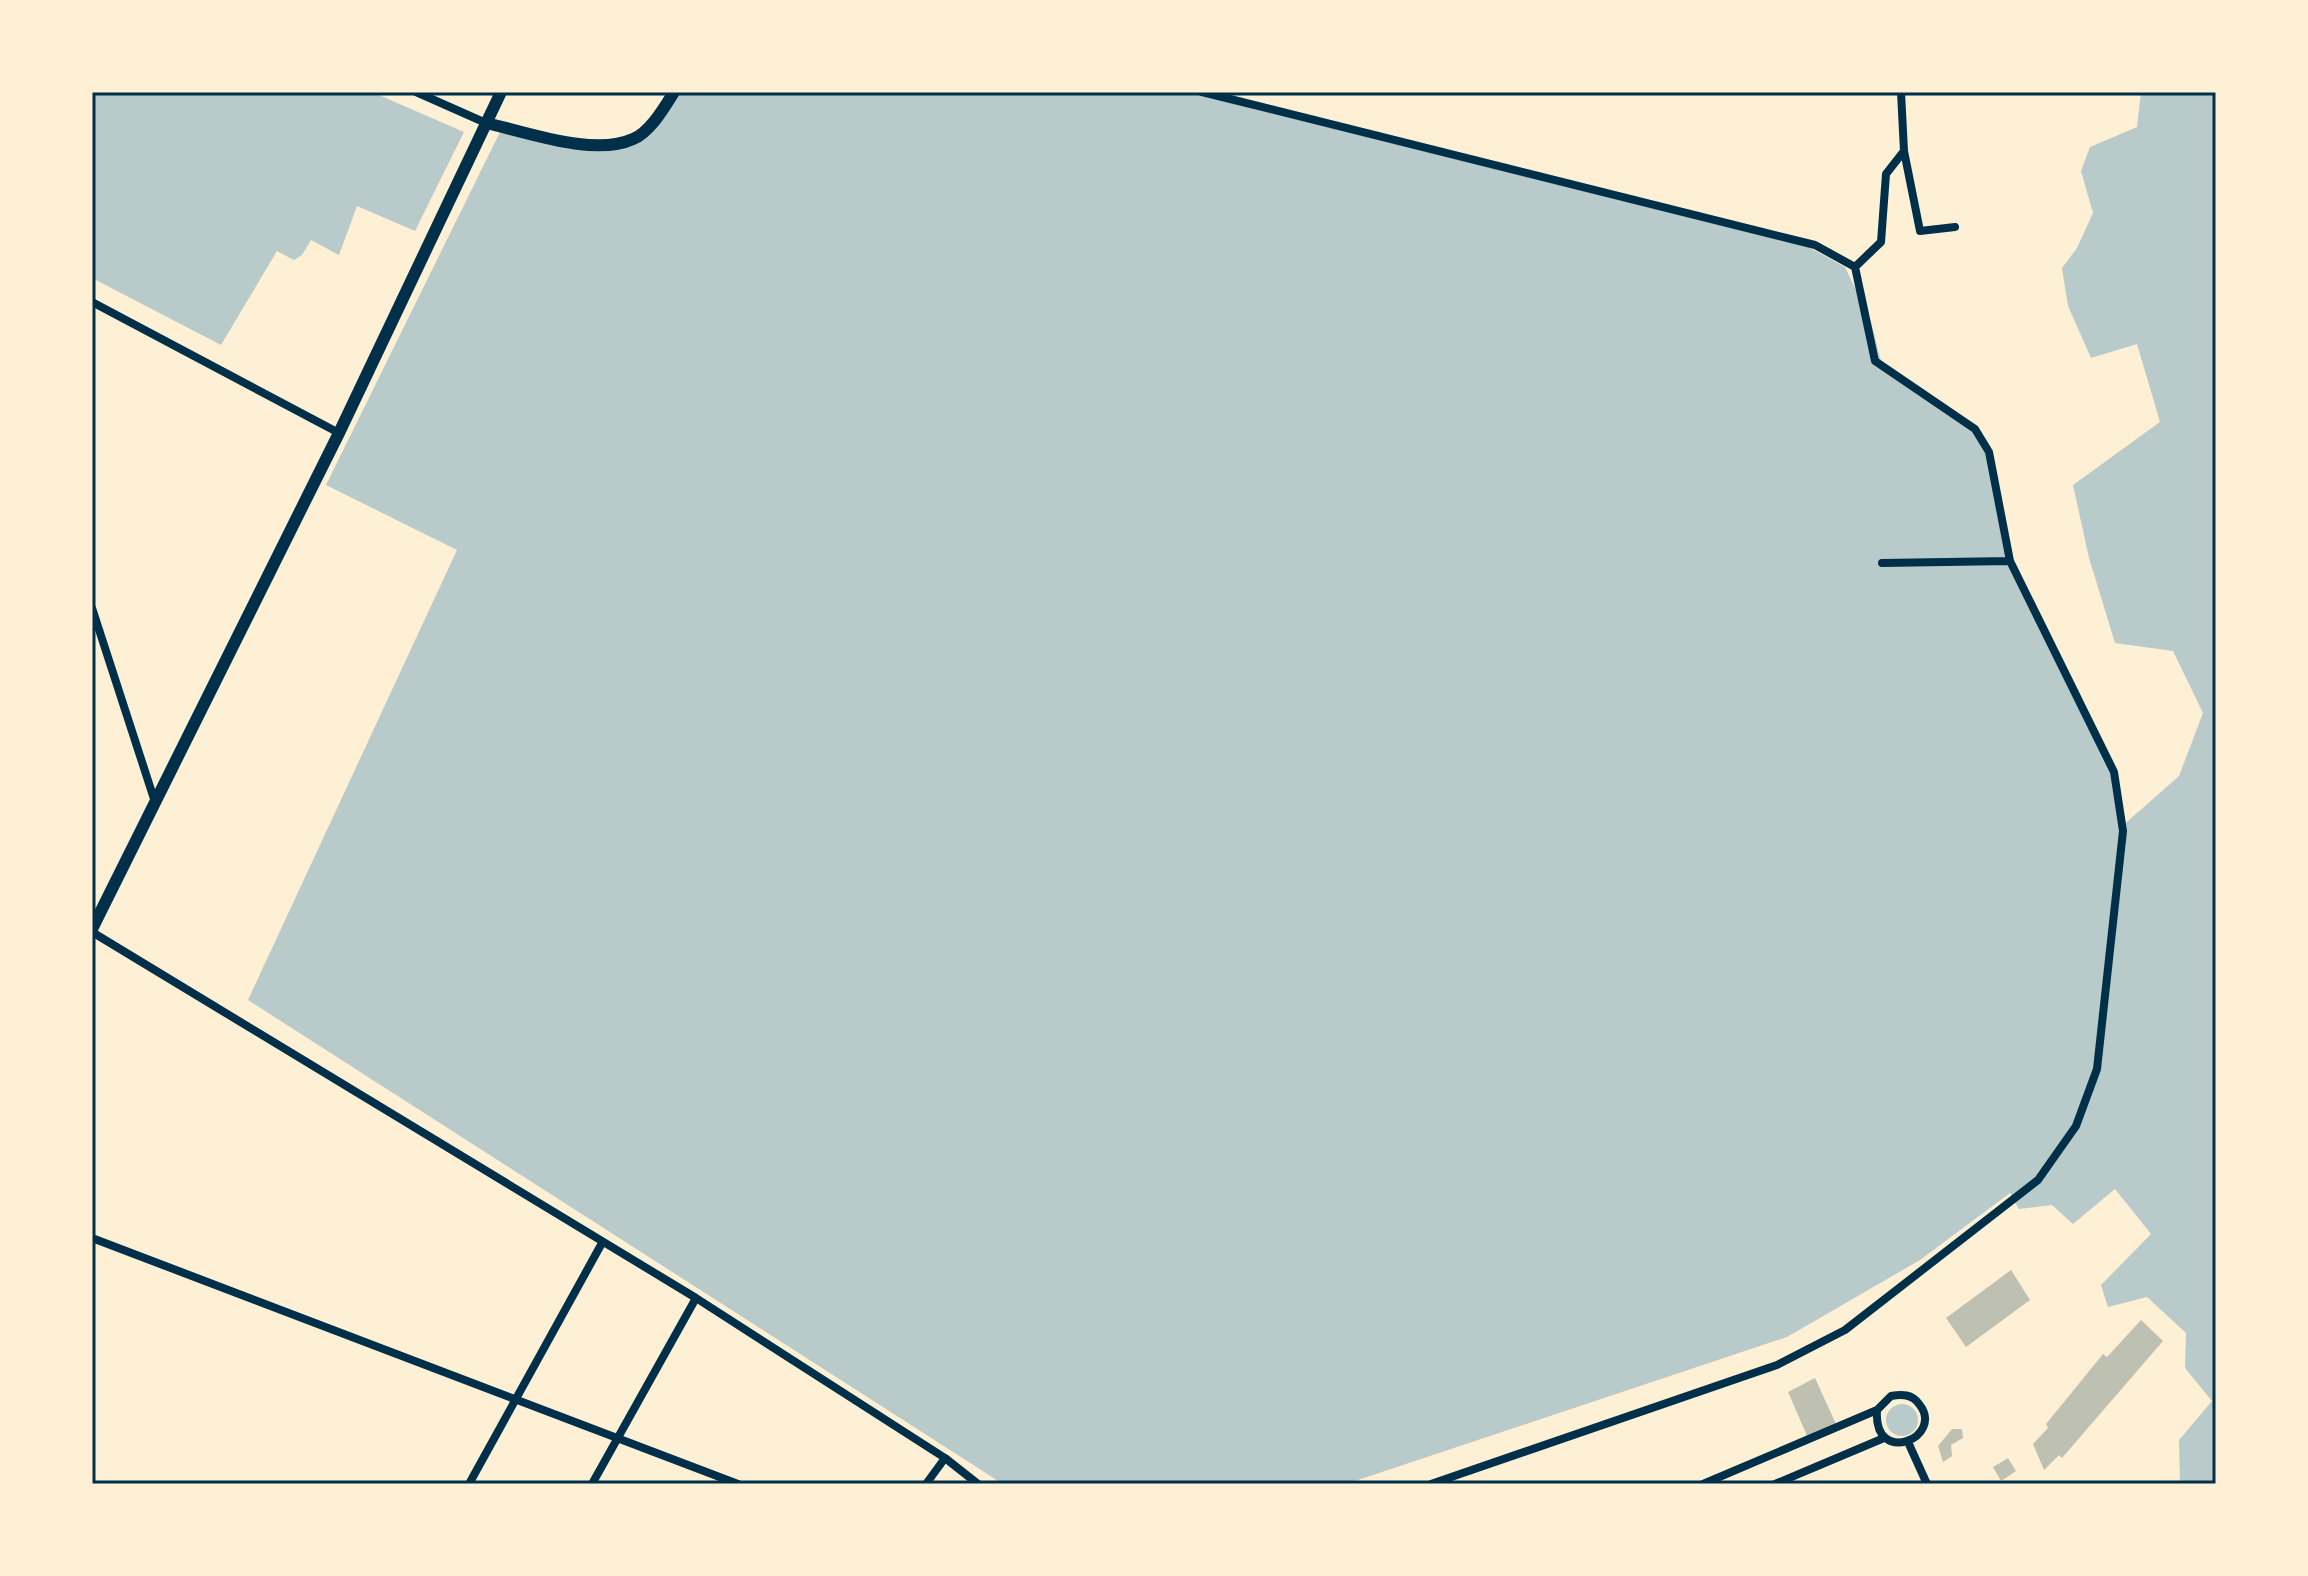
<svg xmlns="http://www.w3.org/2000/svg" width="2308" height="1576" font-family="'Varela Round',sans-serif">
	<rect width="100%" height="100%" fill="#fdf0d5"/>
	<path fill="#b9caca" d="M 92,92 L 372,92 L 464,132 L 415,231 L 357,206 L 339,255 L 311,240 L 302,255 L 294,260 L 277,251 L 221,345 L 92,278 Z
		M 678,92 L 1190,92 L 1810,248 L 1845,267 L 1871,322 L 1882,365 L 1974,431 L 1992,464 L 2005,555 L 2112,768 L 2120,828 L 2179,776 L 2203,713 L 2173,651 L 2115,643 L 2089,558 L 2073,485 L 2160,422 L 2137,344 L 2091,358 L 2068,306 L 2062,268 L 2077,248 L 2093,213 L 2081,171 L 2090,147 L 2137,127 L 2141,92 L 2216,92 L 2216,1484 L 2180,1484 L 2179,1440 L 2212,1401 L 2185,1368 L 2186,1333 L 2147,1297 L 2108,1307 L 2101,1285 L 2151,1234 L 2115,1189 L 2073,1224 L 2052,1205 L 2019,1209 L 2010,1193 L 1920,1260 L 1787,1337 L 1346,1484 L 1003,1484 L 248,1000 L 457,550 L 326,485 L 500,132 L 631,145 Z
		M1886 1420a16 16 0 1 1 32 0a16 16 0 1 1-32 0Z"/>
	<path fill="#bec0b2" d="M 2011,1270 L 2030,1300 L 1966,1347 L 1946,1318 Z
		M 2141,1320 L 2163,1341 L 2062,1458 L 2059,1455 L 2044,1470 L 2033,1444 L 2048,1428 L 2046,1424 L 2103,1354 L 2107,1357 Z
		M 1815,1378 L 1836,1424 L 1808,1438 L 1788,1392 Z
		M 1952,1429 L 1962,1429 L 1963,1438 L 1951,1445 L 1952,1456 L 1943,1462 L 1938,1446 Z
		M 2008,1458 L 2016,1471 L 2001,1481 L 1993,1467 Z"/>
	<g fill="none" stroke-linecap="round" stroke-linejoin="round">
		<path stroke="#003049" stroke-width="8" d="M 416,92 L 486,123
			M 1202,92 L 1815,245 L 1855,267
			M 1904,151 L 1920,231 L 1955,227
			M 1855,267 L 1881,242 L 1886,174 L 1904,151 L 1901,92
			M 92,302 L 339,433
			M 1882,563 L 2010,561
			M 92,608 L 155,802
			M 92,932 L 696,1298 L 945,1458 L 978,1484
			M 92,1238 L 738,1484
			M 1908,1442 L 1927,1484
			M 469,1484 L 602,1243
			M 592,1484 L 696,1298
			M 926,1484 L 945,1458
			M 1431,1484 L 1777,1365 L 1845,1330 L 2038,1180 L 2076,1126 L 2097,1069 L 2123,831 L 2114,772 L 2010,561 L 1989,452 L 1975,429 L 1875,361 L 1855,267
			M 1703,1484 L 1877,1410 L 1891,1396 C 1902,1394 1912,1394 1919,1404 C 1946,1437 1873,1468 1877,1410
			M 1775,1484 L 1884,1438"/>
		<path stroke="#003049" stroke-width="12" d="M 486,123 C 527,132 594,157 633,139 C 650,132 664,108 674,92
			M 92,929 L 339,433 L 501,92"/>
	</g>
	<rect width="2308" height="1576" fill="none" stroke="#fdf0d5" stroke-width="188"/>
	<rect x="94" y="94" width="2120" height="1388" fill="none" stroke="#003049" stroke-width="3"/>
</svg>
